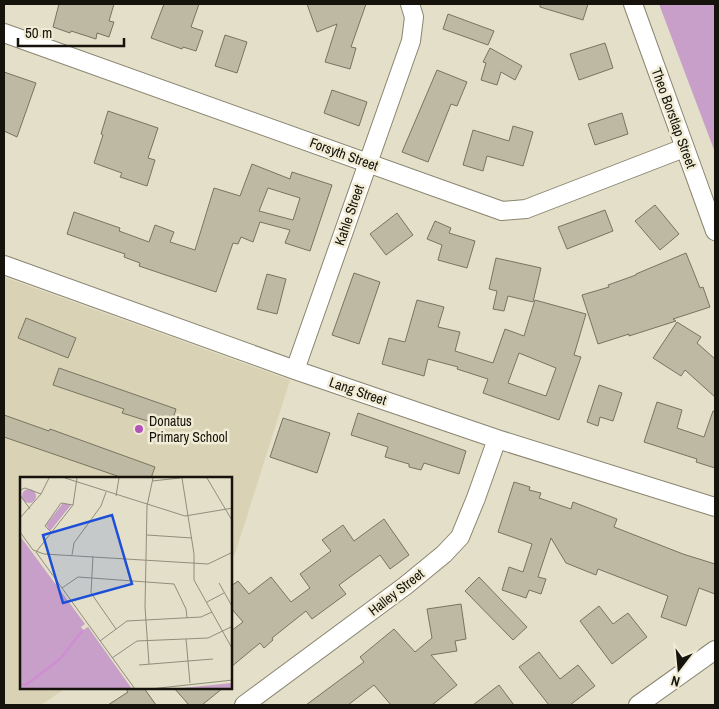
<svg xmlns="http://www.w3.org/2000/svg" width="719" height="709" font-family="'Archivo Narrow',sans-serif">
	<rect width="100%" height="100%" fill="#e4dfc8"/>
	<path fill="#d9d2b4" d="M 4,277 L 290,380 L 235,554 L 231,559 L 231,478 L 21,478 L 21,688 L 66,688 L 41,705 L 4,705 Z"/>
	<path fill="#c79fc8" d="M 659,4 L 715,4 L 715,153 L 713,147 Z"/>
	<path fill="#beb9a3" stroke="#797460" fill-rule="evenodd" d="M 59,4 L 114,4 L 109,21 L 114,22 L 109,37 L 97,33 L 96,39 L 71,31 L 70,33 L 53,27 Z
		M 164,4 L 199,4 L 191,27 L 203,31 L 196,51 L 183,47 L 182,49 L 151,38 Z
		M 307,4 L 366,4 L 351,47 L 356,48 L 350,69 L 325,62 L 337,24 L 317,32 Z
		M 540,4 L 588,4 L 583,20 L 540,7 Z
		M 448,14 L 494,31 L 488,45 L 443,29 Z
		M 225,35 L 247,42 L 237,73 L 215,66 Z
		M 605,43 L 613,68 L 579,80 L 570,54 Z
		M 490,48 L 522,66 L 515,80 L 501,72 L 497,85 L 481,80 L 486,63 L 483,62 Z
		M 437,70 L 467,82 L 457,106 L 451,104 L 428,162 L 402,152 Z
		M 4,72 L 36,83 L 17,137 L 4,131 Z
		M 332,90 L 367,102 L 359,126 L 324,113 Z
		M 108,111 L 158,128 L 148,158 L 155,160 L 147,186 L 120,177 L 122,173 L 94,163 L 103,135 L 101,134 Z
		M 622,113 L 628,134 L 595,145 L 588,124 Z
		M 513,126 L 533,132 L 523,166 L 487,156 L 483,171 L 463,165 L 473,130 L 509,141 Z
		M 252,164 L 290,179 L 292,172 L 332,185 L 310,251 L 285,243 L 290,230 L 260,222 L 253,242 L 241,237 L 238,244 L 233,243 L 216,292 L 139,266 L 140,263 L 124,257 L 125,254 L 67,234 L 74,212 L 120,228 L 119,231 L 149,242 L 155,225 L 174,232 L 170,242 L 195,250 L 214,188 L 240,196 ZM 268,188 L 300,198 L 293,220 L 259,211 Z
		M 655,205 L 679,234 L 660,250 L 635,221 Z
		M 605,210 L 613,231 L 567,249 L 558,227 Z
		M 397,213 L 413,235 L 386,255 L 370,234 Z
		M 435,221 L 451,228 L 449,233 L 475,241 L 467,268 L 438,260 L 442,245 L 427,239 Z
		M 686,253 L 700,288 L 703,287 L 710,307 L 673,319 L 676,321 L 629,336 L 629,334 L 598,344 L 582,295 L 609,287 L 608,285 L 636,275 L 636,274 Z
		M 496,258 L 541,268 L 533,302 L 508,296 L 504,311 L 493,309 L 497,291 L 489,289 Z
		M 354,273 L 380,282 L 359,344 L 332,335 Z
		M 267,274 L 286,279 L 277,314 L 257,309 Z
		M 417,300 L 444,307 L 438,327 L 460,332 L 455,351 L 493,363 L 505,329 L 524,336 L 535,300 L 586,314 L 574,355 L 581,357 L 559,420 L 483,393 L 488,379 L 457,369 L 458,367 L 428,359 L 424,376 L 382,364 L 389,338 L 405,342 ZM 519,353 L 556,368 L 546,396 L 508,383 Z
		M 26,318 L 76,338 L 68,358 L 18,338 Z
		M 677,322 L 701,337 L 697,343 L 715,359 L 715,397 L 685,370 L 681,376 L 653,358 Z
		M 59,368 L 176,409 L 170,428 L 122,413 L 124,409 L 53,385 Z
		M 599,385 L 622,393 L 613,421 L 600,417 L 598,426 L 587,422 Z
		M 657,402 L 682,410 L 677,428 L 704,437 L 713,411 L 715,411 L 715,468 L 696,462 L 697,459 L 644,442 Z
		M 358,413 L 466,451 L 459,474 L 424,463 L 421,470 L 409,467 L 409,464 L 385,457 L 388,447 L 351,435 Z
		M 4,415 L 49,431 L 50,429 L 155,467 L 151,478 L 123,478 L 4,437 Z
		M 283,418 L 330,433 L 317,473 L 270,457 Z
		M 514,482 L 530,487 L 529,490 L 541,493 L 539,498 L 571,509 L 573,502 L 617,519 L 614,527 L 683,554 L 715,564 L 715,594 L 699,588 L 686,626 L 661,617 L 668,596 L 598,569 L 596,575 L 566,563 L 551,538 L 538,577 L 546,579 L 541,594 L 529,590 L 526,598 L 502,590 L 509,567 L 523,572 L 532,544 L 498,532 Z
		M 384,519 L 409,555 L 390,569 L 380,555 L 339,585 L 346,594 L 312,619 L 306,611 L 272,638 L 273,640 L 264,648 L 260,643 L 231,667 L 231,631 L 243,622 L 231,608 L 231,586 L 238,581 L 249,594 L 271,577 L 291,602 L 310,588 L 300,574 L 331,551 L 322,540 L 343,525 L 354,541 Z
		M 479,577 L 527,627 L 513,640 L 465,591 Z
		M 461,604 L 466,639 L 455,641 L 457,651 L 431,655 L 457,685 L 432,705 L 391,705 L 374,685 L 348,705 L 306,705 L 364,662 L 360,657 L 394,629 L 415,652 L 432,638 L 427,609 Z
		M 599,606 L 613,624 L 628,613 L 647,637 L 612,664 L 580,621 Z
		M 539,652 L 560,679 L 578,665 L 595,686 L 570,705 L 549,705 L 519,667 Z
		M 499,685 L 514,705 L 473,705 Z
		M 125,688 L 144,688 L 156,705 L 108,705 L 128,692 Z
		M 174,688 L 223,688 L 202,705 L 189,705 Z"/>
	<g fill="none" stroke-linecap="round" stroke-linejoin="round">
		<defs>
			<path id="minor" d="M 633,4 L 715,231
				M 4,33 L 502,211 L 526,209 L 684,148
				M 4,265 L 295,370 L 497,439 L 715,507
				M 295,370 L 411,41 L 414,17 L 410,4
				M 244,705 L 405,586 L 444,554 L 460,537 L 476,498 L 497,439
				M 638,705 L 715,650"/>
		</defs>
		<use href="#minor" stroke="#8a8570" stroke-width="20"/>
		<use href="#minor" stroke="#fff" stroke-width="18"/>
	</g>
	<circle fill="#b352ba" stroke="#f1ecd5" stroke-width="2" cx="139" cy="429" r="5"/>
	<g text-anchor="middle" stroke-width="5" stroke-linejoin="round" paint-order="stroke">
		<g font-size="14" fill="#15130b" stroke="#f1ecd5">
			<text transform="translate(674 118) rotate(70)" y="5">Theo Borstlap Street</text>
			<text transform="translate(344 154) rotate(20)" y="5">Forsyth Street</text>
			<text transform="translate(349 215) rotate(-71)" y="5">Kahle Street</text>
			<text transform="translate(358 391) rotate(19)" y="5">Lang Street</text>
			<text transform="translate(396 592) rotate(-38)" y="5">Halley Street</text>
		</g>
		<g font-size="14" fill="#15130b" stroke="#f1ecd5" text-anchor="start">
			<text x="149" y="426">Donatus<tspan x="149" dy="16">Primary School</tspan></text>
		</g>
	</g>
	<g transform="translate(20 477)">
		<rect width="212" height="212" fill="#e4dfc8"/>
		<path d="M2 19a7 7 0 1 1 14 0a7 7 0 1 1-14 0ZM 43,26 L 51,28 L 30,54 L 26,48 ZM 0,59 L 65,147 L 61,150 L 63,153 L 68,150 L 112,212 L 0,212 ZM 212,206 L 212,212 L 152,212 Z" fill="#c79fc8"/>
		<path fill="none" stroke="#cf8ed2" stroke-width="2.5" d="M 0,208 L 7,207 L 40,182 L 63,153"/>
		<path fill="none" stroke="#918d7c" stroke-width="1" d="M 45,1 L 165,39 L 213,31M 57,1 L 53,28 L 16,75 L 115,212M 162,1 L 174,77 L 174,103 L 213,173M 187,1 L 213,45M 132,4 L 160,1M 0,13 L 5,11 L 21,17M 0,18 L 10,32M 96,19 L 99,1M 0,41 L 21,17 L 29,1M 0,55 L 13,73 L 24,77 L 188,87 L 213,75M 32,56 L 25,49 L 41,26 L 53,28M 127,58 L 172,61M 52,78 L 54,66 L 81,29 L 86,15M 73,79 L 71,116 L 96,152M 199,106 L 213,131M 42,111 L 58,100 L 154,107 L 166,132 L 167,141M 187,125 L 204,116M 166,162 L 170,206M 80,164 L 107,144 L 181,140 L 192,135M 92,181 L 117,164 L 188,161 L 213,149M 129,187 L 125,130 L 127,29 L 133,1M 119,188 L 193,182M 130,212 L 213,203"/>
		<path fill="#1d4ed8" fill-opacity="0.15" stroke="#1d4ed8" stroke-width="2.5" d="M 92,38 L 112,107 L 43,126 L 23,58 Z"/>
		<rect width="212" height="212" fill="none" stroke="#15130b" stroke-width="2.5"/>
	</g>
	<rect width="719" height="709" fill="none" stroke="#15130b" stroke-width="10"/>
	<g transform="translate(679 669) rotate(196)" stroke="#f1ecd5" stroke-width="4" paint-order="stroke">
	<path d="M0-4L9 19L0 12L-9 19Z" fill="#15130b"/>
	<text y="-8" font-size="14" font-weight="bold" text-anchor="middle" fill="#15130b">N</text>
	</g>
	<path d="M18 38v8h106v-8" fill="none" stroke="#15130b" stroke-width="2.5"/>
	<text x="25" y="38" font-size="15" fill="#15130b" stroke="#f1ecd5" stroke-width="4" paint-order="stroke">50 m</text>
</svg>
